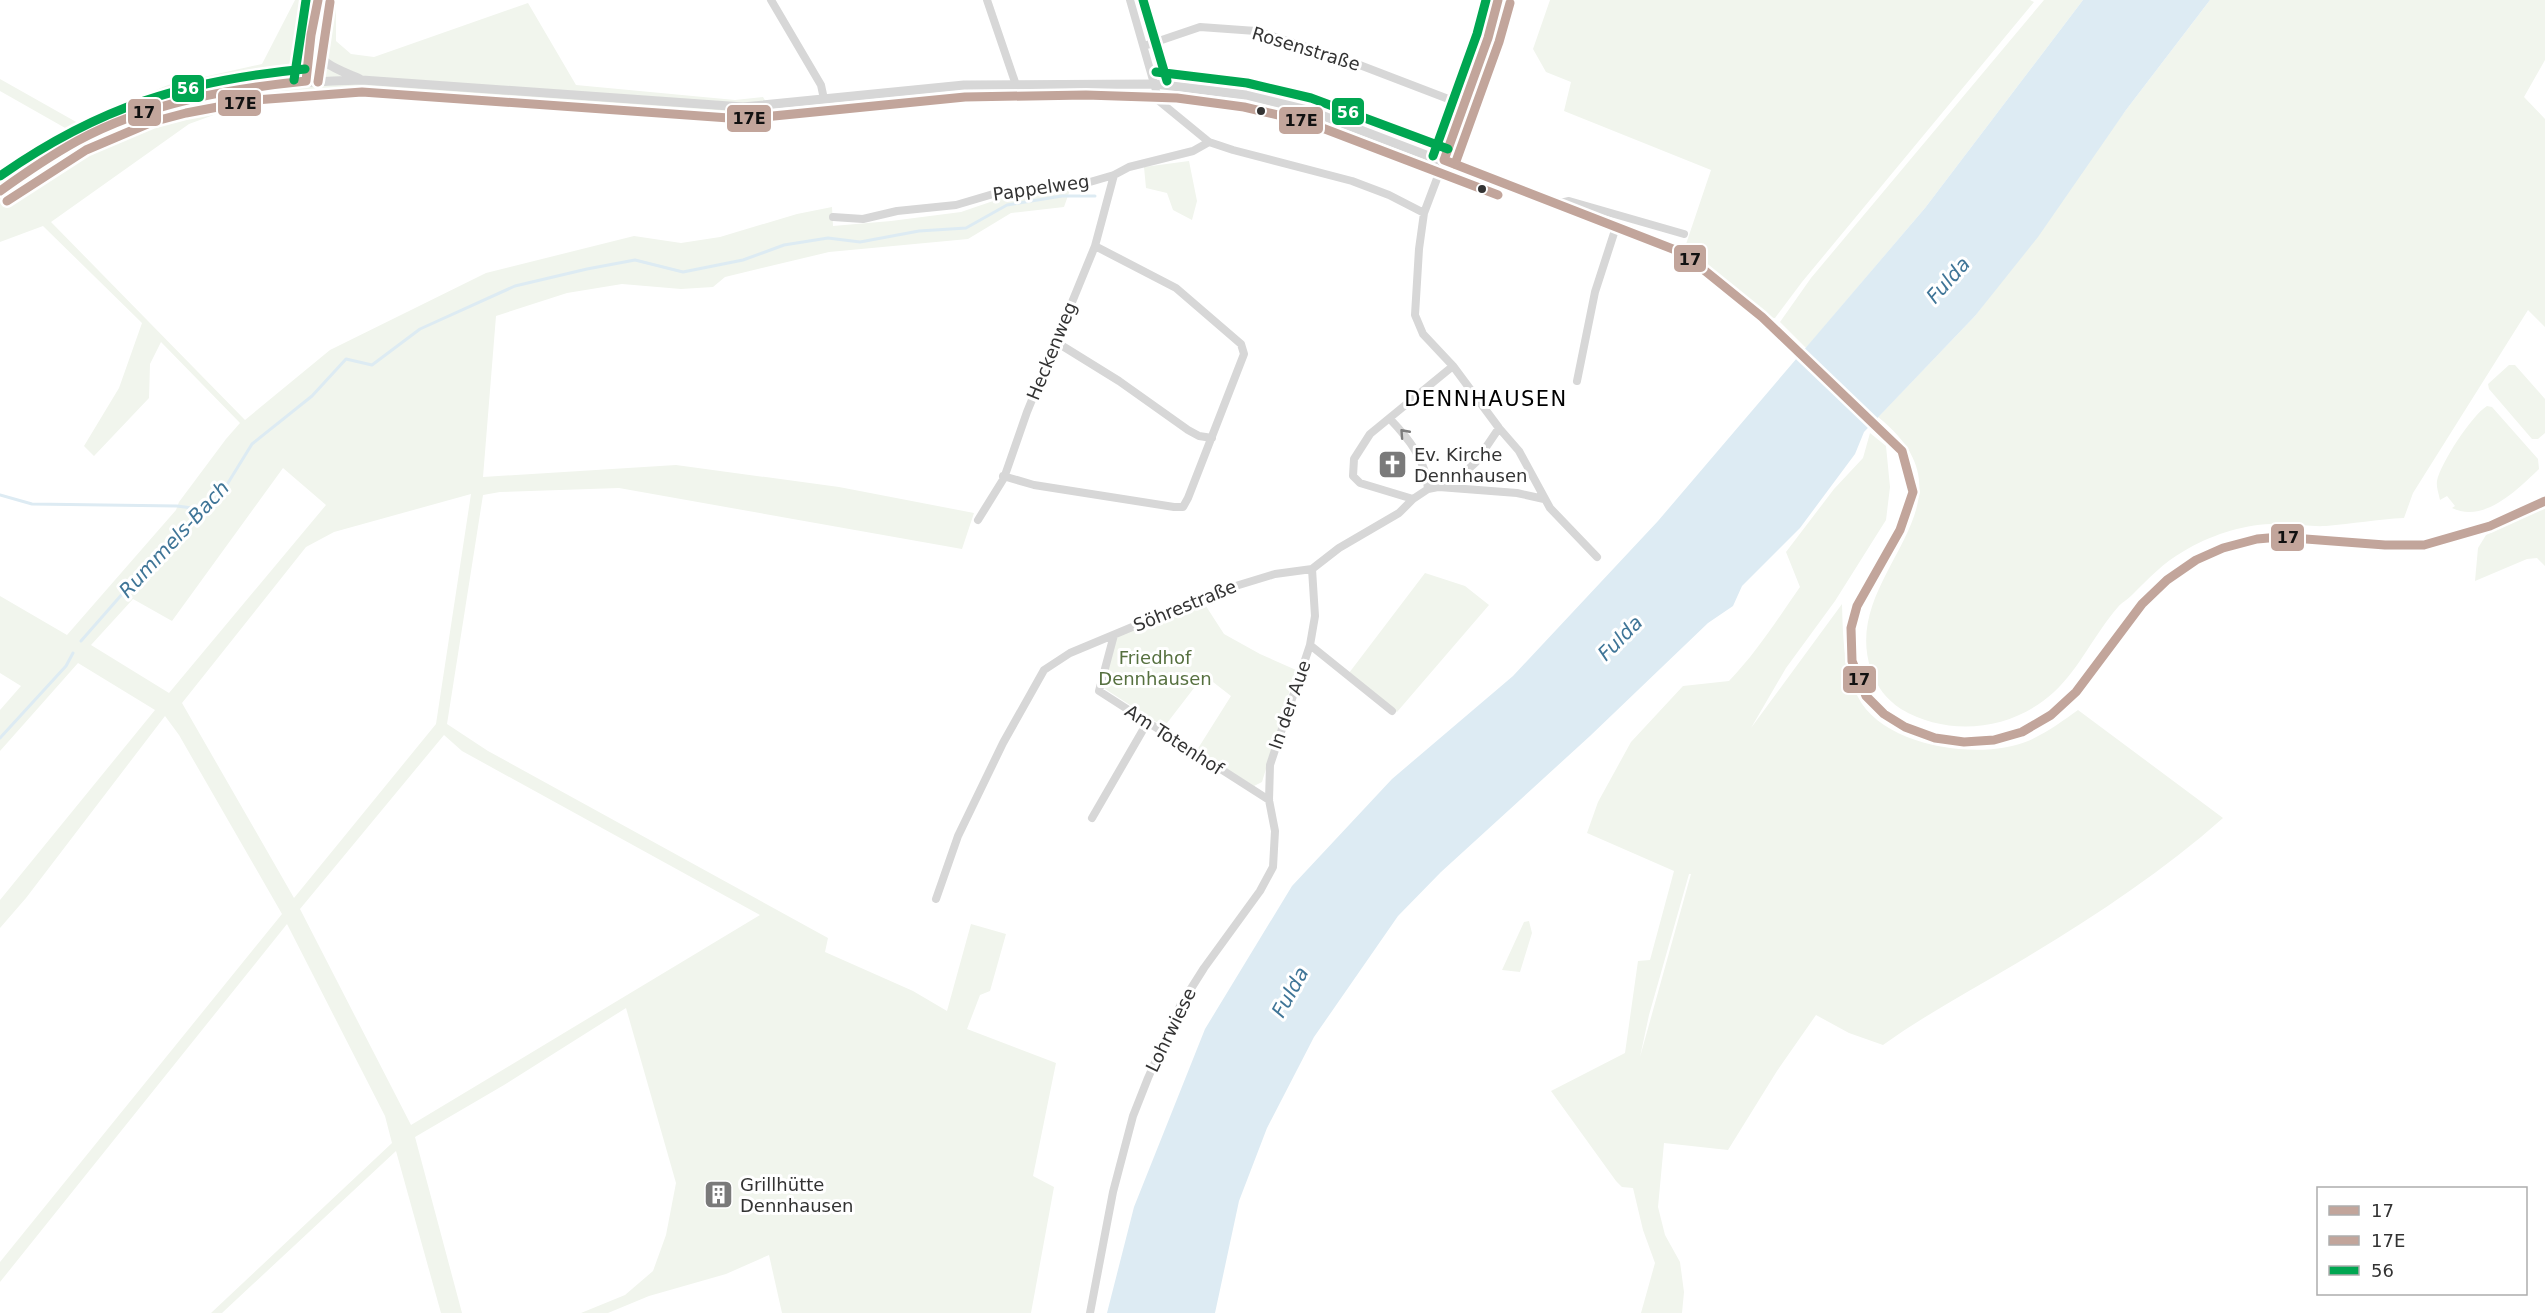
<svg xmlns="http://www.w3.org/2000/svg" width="2545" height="1313" font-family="'DejaVu Sans',sans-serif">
	<rect width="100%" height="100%" fill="#fff"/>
	<path fill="#f1f5ed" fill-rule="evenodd" d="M 295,0 L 336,0 L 336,41 L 351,54 L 374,57 L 528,3 L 576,85 L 735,100 L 763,97 L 771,110 L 732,117 L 626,115 L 473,99 L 379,93 L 241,105 L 189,124 L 51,222 L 245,420 L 330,350 L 486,273 L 634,236 L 681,243 L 720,237 L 797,214 L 832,207 L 833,226 L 891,221 L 961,212 L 1002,198 L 1070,190 L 1064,207 L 1011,213 L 968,239 L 829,252 L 725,277 L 713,287 L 681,289 L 622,284 L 567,293 L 496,316 L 483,477 L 676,465 L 839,487 L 974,513 L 962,549 L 619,488 L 500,492 L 483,495 L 447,724 L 488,751 L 828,938 L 825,952 L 913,991 L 947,1011 L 971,924 L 1006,934 L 990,991 L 980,995 L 967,1029 L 1056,1063 L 1033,1176 L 1054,1187 L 1031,1313 L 782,1313 L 769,1255 L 726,1274 L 649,1296 L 608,1313 L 581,1313 L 625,1295 L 653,1271 L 666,1235 L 676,1183 L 626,1008 L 504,1085 L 415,1137 L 462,1313 L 441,1313 L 396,1151 L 222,1313 L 211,1313 L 392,1143 L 385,1116 L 287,924 L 0,1282 L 0,1262 L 282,914 L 179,735 L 165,716 L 26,898 L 0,928 L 0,900 L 155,710 L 78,663 L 0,751 L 0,710 L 21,686 L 0,673 L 0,596 L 67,635 L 176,510 L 179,502 L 226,439 L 240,423 L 161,342 L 150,364 L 149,398 L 94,456 L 84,446 L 119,388 L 142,323 L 43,226 L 0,242 L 0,173 L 67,129 L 0,91 L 0,79 L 78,123 L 168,85 L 262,64 ZM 283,468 L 326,505 L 169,693 L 91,645 L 133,599 L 172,621 ZM 471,494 L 436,724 L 294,898 L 182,703 L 306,547 L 334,532 ZM 444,735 L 462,751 L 760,915 L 411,1125 L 300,909 Z
		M 1550,0 L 2030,0 L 2034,2 L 1802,282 L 1775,318 L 1762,317 L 1683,253 L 1711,170 L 1564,111 L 1571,82 L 1546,72 L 1533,49 Z
		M 2044,0 L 2083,0 L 1925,208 L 1806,348 L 1780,322 L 1811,278 Z
		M 2210,0 L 2545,0 L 2545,60 L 2524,97 L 2545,119 L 2545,327 L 2528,310 L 2413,493 L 2404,518 C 2378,519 2352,524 2326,526 C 2308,527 2289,523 2271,524 C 2241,525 2209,536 2184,551 C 2164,562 2148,579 2132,595 C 2127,600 2121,603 2118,607 C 2095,633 2080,668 2054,692 C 2013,730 1950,738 1901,709 C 1886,699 1877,687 1871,670 C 1838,572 1989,506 1878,417 L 1975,316 L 2126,110 Z
		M 1189,161 L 1197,201 L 1192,220 L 1173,210 L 1167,193 L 1146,188 L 1144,167 Z
		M 2509,365 L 2515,365 L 2545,399 L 2545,433 L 2538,439 L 2532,439 L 2489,389 L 2488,384 Z
		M 2487,406 L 2492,407 L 2538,459 L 2539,469 C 2518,489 2484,524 2452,508 L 2455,506 L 2447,496 L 2440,500 C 2439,495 2436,486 2437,481 C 2440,464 2472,415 2487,406 Z
		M 1870,433 L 1886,446 L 1890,487 L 1886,520 L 1835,601 L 1786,668 L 1751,728 L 1842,604 C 1843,636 1843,668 1858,697 C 1883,747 1981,761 2028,741 C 2046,733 2063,721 2078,710 L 2223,818 C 2160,874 2089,920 2017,963 C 1972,990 1926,1014 1883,1045 L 1849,1033 L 1816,1015 L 1777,1071 L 1728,1150 L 1664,1143 L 1658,1207 L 1665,1235 L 1680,1262 L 1684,1292 L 1682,1313 L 1641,1313 L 1655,1263 L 1643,1230 L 1633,1188 L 1622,1187 L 1616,1181 L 1551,1091 L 1625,1053 L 1638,961 L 1650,960 L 1674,871 L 1587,833 L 1598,802 L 1631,742 L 1683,686 L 1729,681 C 1757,652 1777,620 1800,587 L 1786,552 L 1834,489 L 1863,458 ZM 1689,874 L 1691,874 L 1640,1057 L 1649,1015 Z
		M 2545,508 L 2545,566 L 2537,558 L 2527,559 L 2475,581 L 2478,548 L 2486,535 Z
		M 1425,573 L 1465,586 L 1489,605 L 1397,712 L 1349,673 Z
		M 1202,600 L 1224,634 L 1260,654 L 1296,670 L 1262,782 L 1254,786 L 1197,750 L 1231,696 L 1204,675 L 1164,727 L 1102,687 L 1115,637 Z
		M 1529,921 L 1532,933 L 1520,972 L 1502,970 L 1524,922 Z"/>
	<path fill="#ddebf3" d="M 2083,0 L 2210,0 L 2126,110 L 2038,237 L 1975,316 L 1864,432 L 1855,454 L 1800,528 L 1742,586 L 1733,606 L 1708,623 L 1590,736 L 1441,872 L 1398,916 L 1314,1037 L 1267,1128 L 1239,1201 L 1215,1313 L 1107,1313 L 1134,1207 L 1205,1029 L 1292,886 L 1392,779 L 1513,676 L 1658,521 L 1925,208 Z"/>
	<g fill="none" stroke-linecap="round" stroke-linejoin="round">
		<path stroke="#ddebf3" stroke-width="3" d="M 0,495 L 32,504 L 177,506 L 207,510
			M 81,641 L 145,568 L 156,564 L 223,491 L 252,444 L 312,396 L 346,359 L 372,365 L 420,329 L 515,286 L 587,269 L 635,260 L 683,272 L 743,260 L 784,245 L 828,238 L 860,242 L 919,231 L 966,228 L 1007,205 L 1062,196 L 1095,196
			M 0,738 L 66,666 L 73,653"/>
		<path stroke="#d7d7d7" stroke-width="8" d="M 771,0 L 821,85 L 824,99
			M 987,0 L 1016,85
			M 1130,0 L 1159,101 L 1209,142 L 1233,150 L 1352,181 L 1389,195 L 1424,213
			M 1144,46 L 1200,27 L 1256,31 L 1344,59 L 1464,105
			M 1444,160 L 1424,213 L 1419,249 L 1415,315 L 1423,334 L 1453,366 L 1499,428 L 1519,451 L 1550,508 L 1597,557
			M 1556,204 L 1569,201 L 1684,234
			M 833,217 L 863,219 L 897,211 L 956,205 L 1000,192 L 1083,184 L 1114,175 L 1129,167 L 1193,151 L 1209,142
			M 1056,342 L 1119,381 L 1188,430 L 1199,436 L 1212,438
			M 1577,381 L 1595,292 L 1616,227
			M 1390,419 C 1409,439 1426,460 1428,489
			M 1003,476 L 1034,485 L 1174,507 L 1183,507 L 1188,498 L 1244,354 L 1241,344 L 1176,288 L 1095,246
			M 1439,487 L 1517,493 L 1544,499
			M 1413,499 L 1360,483 L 1353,476 L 1354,459 L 1370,434 L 1453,366
			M 978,520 L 1004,478 L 1027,412 L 1095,246 L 1114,175
			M 1312,569 L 1315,616 L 1310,645 L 1392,711
			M 1114,635 L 1099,691 L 1269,800
			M 1092,818 L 1147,723
			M 936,899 L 958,836 L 1003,743 L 1044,670 L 1070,653 L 1216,592 L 1275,574 L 1312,569 L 1339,548 L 1399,513 L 1413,499 L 1428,489 L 1438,487 L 1460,477 L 1476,462 L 1499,428
			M 1090,1313 L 1113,1192 L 1133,1116 L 1148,1078 L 1180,1006 L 1204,968 L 1260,891 L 1273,867 L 1275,831 L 1269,800 L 1270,765 L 1310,645"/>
		<path stroke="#d7d7d7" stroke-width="9" d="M 312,41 C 318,65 340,70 360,79
			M 306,81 L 311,35 L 318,0
			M 1444,160 L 1488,38 L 1498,0
			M 0,191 C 26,173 52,154 81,139 C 170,94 264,82 362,80 L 743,107 L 964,85 L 1155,84 L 1246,95 L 1308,110 L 1683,253 L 1762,317 L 1892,439 C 1944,500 1878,550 1857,607 C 1851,623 1849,642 1852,659 C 1856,690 1881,719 1910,729 C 2090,794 2092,591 2225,547 C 2289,526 2354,547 2420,545 C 2430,544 2441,540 2451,538 C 2484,529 2514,516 2545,501"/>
		<defs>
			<path id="bus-1" d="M 306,81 L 311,35 L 318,0
				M 1444,160 L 1683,253 L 1762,317 L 1902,451 L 1913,492 L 1900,530 L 1857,606 L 1851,628 L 1852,661 L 1866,696 L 1884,714 L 1905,727 L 1935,738 L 1964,742 L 1994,740 L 2022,732 L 2051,715 L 2076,692 L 2142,604 L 2167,580 L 2196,560 L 2223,548 L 2257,539 L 2280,537 L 2385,545 L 2424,545 L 2490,526 L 2545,501
				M 1444,160 L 1488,38 L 1498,0
				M 0,191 C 25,173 50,156 77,141 C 147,103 227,89 306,81"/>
			<path id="bus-2" d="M 318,82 L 330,2
				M 1455,164 L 1499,42 L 1510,3
				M 7,201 L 86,150 L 152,122 L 186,113 L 255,100 L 362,92 L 743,119 L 965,97 L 1086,95 L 1177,98 L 1244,107 L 1304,121 L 1498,195"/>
			<path id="bus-3" d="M 1143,0 L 1167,81
				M 1156,72 L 1247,83 L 1311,98 L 1448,149
				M 294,80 L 306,0
				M 1433,156 L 1477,34 L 1486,0
				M 0,176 C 100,106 184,81 305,69"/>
		</defs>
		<use href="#bus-1" stroke="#fff" stroke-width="14"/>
		<use href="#bus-2" stroke="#fff" stroke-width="14"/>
		<use href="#bus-3" stroke="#fff" stroke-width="14"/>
		<use href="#bus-1" stroke="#c2a59b" stroke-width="9"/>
		<use href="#bus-2" stroke="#c2a59b" stroke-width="9"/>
		<use href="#bus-3" stroke="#00a651" stroke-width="9"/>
	</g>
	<defs><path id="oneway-chevron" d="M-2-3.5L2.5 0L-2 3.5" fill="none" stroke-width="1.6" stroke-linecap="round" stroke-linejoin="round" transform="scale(1.5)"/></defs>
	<use stroke="#7d7d7d" href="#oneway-chevron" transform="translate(1404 433) rotate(-132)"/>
	<defs>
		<symbol id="church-square" viewBox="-11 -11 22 22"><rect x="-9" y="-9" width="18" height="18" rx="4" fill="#7a7a7a" stroke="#fff"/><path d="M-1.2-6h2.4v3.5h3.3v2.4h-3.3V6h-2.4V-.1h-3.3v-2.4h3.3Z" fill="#fff"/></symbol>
		<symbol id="building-square" viewBox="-11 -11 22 22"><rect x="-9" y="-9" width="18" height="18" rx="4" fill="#7a7a7a" stroke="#fff"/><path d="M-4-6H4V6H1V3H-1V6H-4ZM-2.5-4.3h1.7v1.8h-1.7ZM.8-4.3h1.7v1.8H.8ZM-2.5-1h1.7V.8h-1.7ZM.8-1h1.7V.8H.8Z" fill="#fff"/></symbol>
	</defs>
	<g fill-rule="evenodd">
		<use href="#church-square" x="1376" y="448" width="33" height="33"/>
		<use href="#building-square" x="702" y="1178" width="33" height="33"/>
	</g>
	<g fill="#333" stroke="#fff" stroke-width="2">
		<circle cx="1261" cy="111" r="5"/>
		<circle cx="1482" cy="189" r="5"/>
	</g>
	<g text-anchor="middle" stroke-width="6" stroke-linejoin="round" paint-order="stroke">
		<g font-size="18" fill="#333" stroke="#fff">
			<text transform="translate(1306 49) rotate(17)" y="6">Rosenstraße</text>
			<text transform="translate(1041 188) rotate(-8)" y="6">Pappelweg</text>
			<text transform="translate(1052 351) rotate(-68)" y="6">Heckenweg</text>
			<text transform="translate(1185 606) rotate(-22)" y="6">Söhrestraße</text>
			<text transform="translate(1290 705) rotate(-71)" y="6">In der Aue</text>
			<text transform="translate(1174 740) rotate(33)" y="6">Am Totenhof</text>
			<text transform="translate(1171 1030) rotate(-64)" y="6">Lohrwiese</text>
		</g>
		<g font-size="18" fill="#333" stroke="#fff" text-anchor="start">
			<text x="1414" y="461">Ev. Kirche<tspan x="1414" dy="21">Dennhausen</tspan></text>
			<text x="740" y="1191">Grillhütte<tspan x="740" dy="21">Dennhausen</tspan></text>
		</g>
		<g font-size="18" fill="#56703f" stroke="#fff">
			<text x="1155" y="664">Friedhof<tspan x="1155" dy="21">Dennhausen</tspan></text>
		</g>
		<g font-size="20" font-style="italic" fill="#3f7597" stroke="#fff">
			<text transform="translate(1948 280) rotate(-48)" y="7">Fulda</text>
			<text transform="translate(174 539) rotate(-47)" y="7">Rummels-Bach</text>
			<text transform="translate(1620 638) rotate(-45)" y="7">Fulda</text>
			<text transform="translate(1290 992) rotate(-61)" y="7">Fulda</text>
		</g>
		<g font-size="21" letter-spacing="1.5" fill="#000" stroke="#fff">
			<text x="1486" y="406">DENNHAUSEN</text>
		</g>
	</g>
	<g stroke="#fff" stroke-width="2">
		<rect x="171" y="74" width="34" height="29" rx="6" fill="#00a651"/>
		<rect x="217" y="89" width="45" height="28" rx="6" fill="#c2a59b"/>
		<rect x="1331" y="97" width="34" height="29" rx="6" fill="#00a651"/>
		<rect x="127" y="98" width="35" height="29" rx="6" fill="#c2a59b"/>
		<rect x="726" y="104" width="46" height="29" rx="6" fill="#c2a59b"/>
		<rect x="1278" y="106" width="46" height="29" rx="6" fill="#c2a59b"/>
		<rect x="1673" y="244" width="34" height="29" rx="6" fill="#c2a59b"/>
		<rect x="2270" y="523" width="35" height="29" rx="6" fill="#c2a59b"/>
		<rect x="1842" y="665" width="35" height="29" rx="6" fill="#c2a59b"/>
	</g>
	<g font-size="16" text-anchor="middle" font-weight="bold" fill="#fff">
		<text x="188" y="94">56</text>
		<text x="1348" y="118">56</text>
	</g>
	<g font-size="16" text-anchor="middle" font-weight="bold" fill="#111">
		<text x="240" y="109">17E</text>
		<text x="144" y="118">17</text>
		<text x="749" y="124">17E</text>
		<text x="1301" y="126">17E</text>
		<text x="1690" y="265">17</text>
		<text x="2288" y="543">17</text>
		<text x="1859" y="685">17</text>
	</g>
	<rect x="2317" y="1187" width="210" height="108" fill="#ffffff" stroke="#adadad" stroke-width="1.5"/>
	<rect x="2329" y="1206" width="30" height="9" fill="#c2a59b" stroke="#adadad" stroke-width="1.5"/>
	<text x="2371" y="1217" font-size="18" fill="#333333">17</text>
	<rect x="2329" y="1236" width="30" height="9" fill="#c2a59b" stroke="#adadad" stroke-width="1.5"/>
	<text x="2371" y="1247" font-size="18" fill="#333333">17E</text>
	<rect x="2329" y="1266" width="30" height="9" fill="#00a651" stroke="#adadad" stroke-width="1.5"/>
	<text x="2371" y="1277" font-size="18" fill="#333333">56</text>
</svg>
